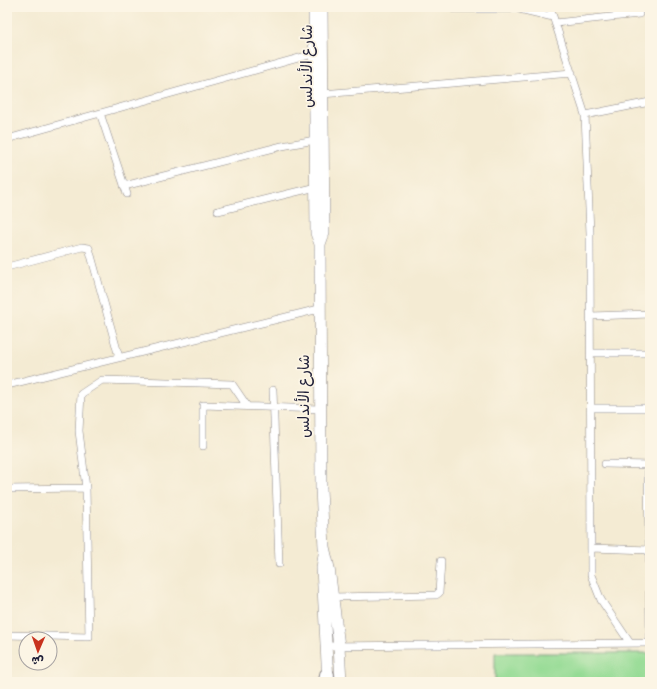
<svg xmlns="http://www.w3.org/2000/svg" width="657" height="689" font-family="Itim,'Playpen Sans Arabic',sans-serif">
	<rect width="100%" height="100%" fill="#fcf5e5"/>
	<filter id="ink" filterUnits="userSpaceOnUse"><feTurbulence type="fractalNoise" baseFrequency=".025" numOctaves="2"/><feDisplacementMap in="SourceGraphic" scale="8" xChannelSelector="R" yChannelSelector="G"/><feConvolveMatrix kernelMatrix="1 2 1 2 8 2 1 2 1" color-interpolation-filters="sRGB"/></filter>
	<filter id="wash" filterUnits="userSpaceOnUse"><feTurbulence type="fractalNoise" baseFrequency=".012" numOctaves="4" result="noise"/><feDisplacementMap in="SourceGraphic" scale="16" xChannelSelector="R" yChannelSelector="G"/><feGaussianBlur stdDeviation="0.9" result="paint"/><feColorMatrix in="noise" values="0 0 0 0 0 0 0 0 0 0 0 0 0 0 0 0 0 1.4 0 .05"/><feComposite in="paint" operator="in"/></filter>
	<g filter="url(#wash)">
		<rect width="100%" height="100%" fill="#f4ebd3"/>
		<path fill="#95db94" stroke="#5c7e68" d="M 495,653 L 650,653 L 650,682 L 495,682 Z"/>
	</g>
	<g filter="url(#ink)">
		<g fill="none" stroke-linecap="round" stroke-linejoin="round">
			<defs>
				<path id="street" d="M 550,7 L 585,115 L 590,233 L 591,575 L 601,600 L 630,643
					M 454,9 L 519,9 L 553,17
					M 555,23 L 639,14
					M 322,94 L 572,73
					M 100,113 L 127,194
					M 585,115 L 650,102
					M 7,139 L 313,54
					M 124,186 L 282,146 L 315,140
					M 218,211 L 316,187
					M 7,267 L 82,247 L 89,248 L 119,357
					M 591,316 L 650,314
					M 591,353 L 650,353
					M 7,385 L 319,309
					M 273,390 L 279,564
					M 591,408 L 650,408
					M 203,446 L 203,405 L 319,409
					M 605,464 L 650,465
					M 648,465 L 650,638
					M 7,489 L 86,488
					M 591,548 L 650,550
					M 333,597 L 436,595 L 439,593 L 441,561
					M 7,635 L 89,637 L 86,488 L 79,431 L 81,394 L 102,380 L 232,384 L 247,406
					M 326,646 L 650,643"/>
				<path id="secondary" d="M 314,7 L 316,233 L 320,244
					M 322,7 L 324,233 L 320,244 L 321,489 L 324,547 L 329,568 L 339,646 L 341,682
					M 324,554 L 322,568 L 328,682"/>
				<path id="highway" d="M 326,682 L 327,675"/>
			</defs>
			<use href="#street" stroke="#8b8687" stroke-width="8"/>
			<use href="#secondary" stroke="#8b8687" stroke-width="12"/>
			<use href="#highway" stroke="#8b8687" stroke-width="16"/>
			<use href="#street" stroke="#fff" stroke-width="7"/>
			<use href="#secondary" stroke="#fff" stroke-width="11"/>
			<use href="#highway" stroke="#fff" stroke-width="14"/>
		</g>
	</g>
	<g text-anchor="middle" stroke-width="3.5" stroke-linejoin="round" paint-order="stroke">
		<g font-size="15" fill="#22223b" stroke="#fcf5e5">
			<text transform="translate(307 66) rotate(-90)" y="5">شارع الأندلس</text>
			<text transform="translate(304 396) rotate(-90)" y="5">شارع الأندلس</text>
		</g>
	</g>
	<rect width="657" height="689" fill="none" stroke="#fcf5e5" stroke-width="24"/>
	<g transform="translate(38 651) rotate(182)"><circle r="19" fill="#fcf5e5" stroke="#a5a1a1"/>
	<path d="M0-3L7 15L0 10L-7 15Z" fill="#c8321e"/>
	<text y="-6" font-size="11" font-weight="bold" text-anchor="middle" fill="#22223b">ش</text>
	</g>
</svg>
